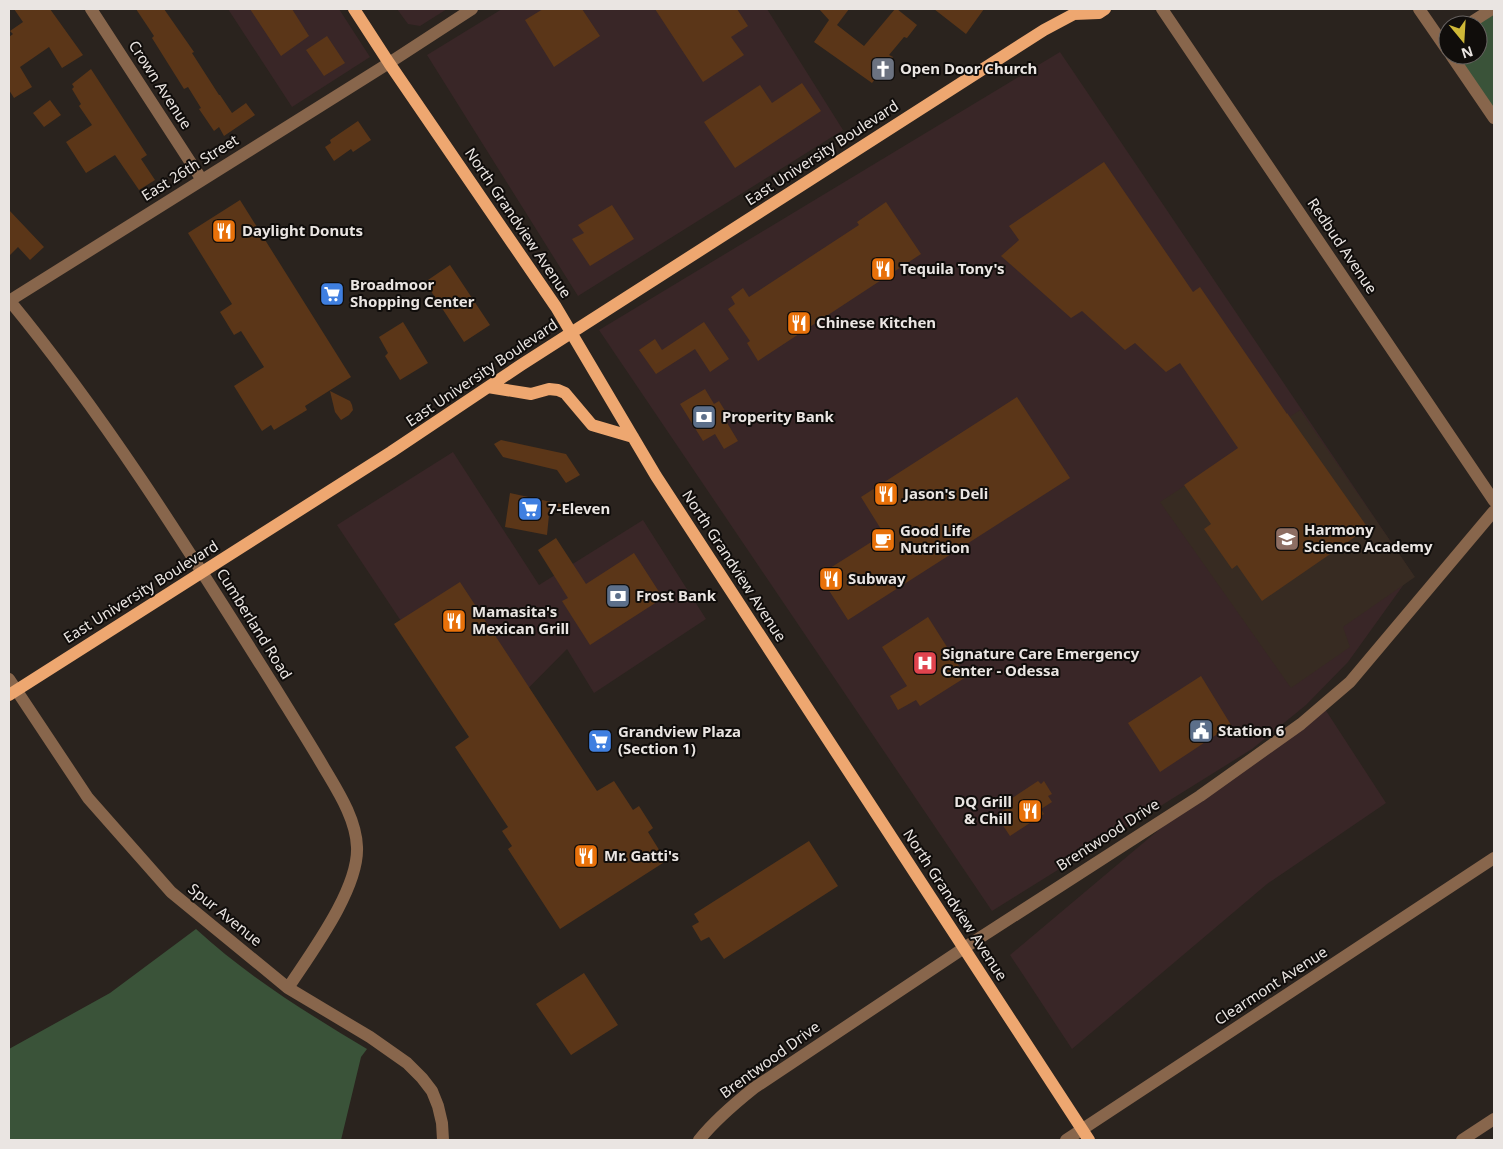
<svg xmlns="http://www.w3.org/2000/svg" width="1503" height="1149" font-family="'Noto Sans',sans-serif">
	<rect width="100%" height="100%" fill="#2a231e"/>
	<path fill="#392627" d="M 228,9 L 339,9 L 370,57 L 292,107 Z
		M 397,9 L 447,9 L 420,26 L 408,24 Z
		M 502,9 L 767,9 L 843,130 L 578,296 L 427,55 Z
		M 1060,52 L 1412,573 L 1348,662 L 1306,705 L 1252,749 L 992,911 L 599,330 Z
		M 453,452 L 539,585 L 643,520 L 706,619 L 594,693 L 567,649 L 479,738 L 337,525 Z
		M 1323,706 L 1386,803 L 1267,884 L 1072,1049 L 1010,955 L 1199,796 Z"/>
	<path fill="#372b22" d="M 1300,410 L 1415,577 L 1343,627 L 1350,647 L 1291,688 L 1160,502 Z"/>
	<path fill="#3a5339" d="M 1494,9 L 1494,118 L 1451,55 L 1478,55 L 1478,25 Z
		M 196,929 C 247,976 307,1013 367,1049 L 361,1057 L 341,1140 L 9,1140 L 9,1049 L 110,993 Z"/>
	<path fill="#5b3618" d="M 14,9 L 50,9 L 83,55 L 62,68 L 49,47 L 20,67 L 32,87 L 14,98 L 9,90 L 9,37 L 13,34 L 10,31 L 23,22 Z
		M 136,9 L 164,9 L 194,52 L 192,53 L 219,95 L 220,95 L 232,113 L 246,103 L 255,115 L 224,136 L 219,127 L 214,131 L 199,109 L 201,108 L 188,87 L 184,89 L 152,38 L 154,36 Z
		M 250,9 L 292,9 L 309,36 L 281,56 Z
		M 543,9 L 582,9 L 600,36 L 554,67 L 525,20 Z
		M 655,9 L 737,9 L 748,26 L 731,37 L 744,55 L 703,82 Z
		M 819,9 L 849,9 L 837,25 L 864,46 L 895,9 L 897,9 L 917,25 L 907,38 L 904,37 L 889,55 L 893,57 L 872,83 L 814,42 L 829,20 Z
		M 934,9 L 984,9 L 966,34 Z
		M 327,36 L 345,63 L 324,76 L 306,50 Z
		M 91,69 L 147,155 L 141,159 L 155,180 L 139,190 L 115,155 L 86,173 L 66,142 L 92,125 L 79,106 L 81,104 L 72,89 L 74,87 L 72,84 Z
		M 802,83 L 821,111 L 735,168 L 704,122 L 760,85 L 772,103 Z
		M 50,100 L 61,115 L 44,127 L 33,113 Z
		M 358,121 L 371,140 L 353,152 L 351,149 L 334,161 L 325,147 L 331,143 L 330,140 Z
		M 1104,162 L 1193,292 L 1200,287 L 1287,414 L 1287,413 L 1368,528 L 1262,601 L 1237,565 L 1232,569 L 1204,529 L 1211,524 L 1184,485 L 1238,448 L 1180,363 L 1166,372 L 1135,343 L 1125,350 L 1082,311 L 1071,318 L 1001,256 L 1019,240 L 1009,226 Z
		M 240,200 L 351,377 L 305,406 L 307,410 L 274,430 L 271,425 L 262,431 L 234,386 L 264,367 L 241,331 L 234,335 L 220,312 L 232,304 L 188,233 Z
		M 886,202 L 921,254 L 758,361 L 747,343 L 750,341 L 728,309 L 735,304 L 731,297 L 743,288 L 749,297 L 859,225 L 857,222 Z
		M 612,205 L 634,239 L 590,266 L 572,239 L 584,233 L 578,225 Z
		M 9,210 L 44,247 L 30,260 L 18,247 L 9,256 Z
		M 450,265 L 490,325 L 464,342 L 425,282 Z
		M 403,322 L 428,363 L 400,380 L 385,356 L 388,353 L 379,337 Z
		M 704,322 L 729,359 L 710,372 L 695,349 L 656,374 L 639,350 L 655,339 L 662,350 Z
		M 705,389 L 714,404 L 719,401 L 727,414 L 723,416 L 738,441 L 724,449 L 715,434 L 703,441 L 680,404 Z
		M 330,391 L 350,401 L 352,405 L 353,410 L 349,415 L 341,420 L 335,412 Z
		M 1017,397 L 1070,478 L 848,620 L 819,575 L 884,534 L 861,497 Z
		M 501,440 L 566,454 L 580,475 L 566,483 L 557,470 L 503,457 L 494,444 Z
		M 510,493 L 565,505 L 549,515 L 547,535 L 505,527 Z
		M 556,538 L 586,584 L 634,553 L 663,598 L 590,645 L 562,601 L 568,598 L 538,550 Z
		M 460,582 L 597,791 L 614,781 L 633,810 L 639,806 L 653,828 L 648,832 L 666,861 L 560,929 L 508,849 L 512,846 L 502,831 L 508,827 L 455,747 L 469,737 L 394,624 Z
		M 928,617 L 966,677 L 920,706 L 916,700 L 898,710 L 890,696 L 907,686 L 882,647 Z
		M 1201,676 L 1231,725 L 1160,772 L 1128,723 Z
		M 1038,781 L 1041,784 L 1044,781 L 1052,794 L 1048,796 L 1052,802 L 1041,809 L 1044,814 L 1010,836 L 996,815 L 1007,808 L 1003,804 Z
		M 809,841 L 838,886 L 724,959 L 709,937 L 701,941 L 692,926 L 699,922 L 694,914 Z
		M 584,973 L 618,1025 L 571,1055 L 536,1004 Z"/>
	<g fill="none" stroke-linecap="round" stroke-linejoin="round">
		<path stroke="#88664c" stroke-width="12" d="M 91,9 L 202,180
			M 1162,9 L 1494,501
			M 1419,9 L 1448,51
			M 1467,25 L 1492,9
			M 1451,55 L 1494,118
			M 9,300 C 108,420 191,554 274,686 C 290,712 307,739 323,766 C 337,790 356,818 357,847 C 359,889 311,953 288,988
			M 9,301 L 389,63 L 472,9
			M 9,679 L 88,798 L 171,892 L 288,988 L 370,1037 L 407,1063 L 422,1078 L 432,1091 L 438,1106 L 442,1123 L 443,1140
			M 699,1140 C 715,1120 734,1104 754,1088 L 964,948 L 1200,796 L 1301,724 L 1350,682 L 1494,511
			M 1066,1140 L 1494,858
			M 1462,1140 L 1494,1119"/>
		<path stroke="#eea770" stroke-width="12" d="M 354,9 L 389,63 L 556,307 L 656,476 L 1089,1140
			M 488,387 L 531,394 L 549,389 L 558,390 L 565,393 L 592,425 L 633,437
			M 9,695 L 391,452 L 521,365 L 1044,30 L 1074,14 L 1099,13 L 1105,9"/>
	</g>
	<defs>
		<symbol id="church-square" viewBox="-11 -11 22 22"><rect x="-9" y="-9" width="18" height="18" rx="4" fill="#6b7280" stroke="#100d0b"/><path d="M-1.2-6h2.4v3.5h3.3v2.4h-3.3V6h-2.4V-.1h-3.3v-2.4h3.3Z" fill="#fff"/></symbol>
		<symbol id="restaurant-square" viewBox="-11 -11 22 22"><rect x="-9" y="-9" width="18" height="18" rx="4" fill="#e8710a" stroke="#100d0b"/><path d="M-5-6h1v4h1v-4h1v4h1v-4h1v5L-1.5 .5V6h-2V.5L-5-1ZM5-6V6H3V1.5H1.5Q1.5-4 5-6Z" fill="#fff"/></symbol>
		<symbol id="supermarket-square" viewBox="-11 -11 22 22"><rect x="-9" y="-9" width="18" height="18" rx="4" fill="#3f7fe0" stroke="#100d0b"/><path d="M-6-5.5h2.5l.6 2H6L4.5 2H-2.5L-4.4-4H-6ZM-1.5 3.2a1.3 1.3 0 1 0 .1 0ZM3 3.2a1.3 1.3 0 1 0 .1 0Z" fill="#fff"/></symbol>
		<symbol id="bank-square" viewBox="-11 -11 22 22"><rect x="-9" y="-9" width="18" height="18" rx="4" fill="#5c6f8a" stroke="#100d0b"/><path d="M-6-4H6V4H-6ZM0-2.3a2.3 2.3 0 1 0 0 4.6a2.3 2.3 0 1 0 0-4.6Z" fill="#fff"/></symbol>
		<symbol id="school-square" viewBox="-11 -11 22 22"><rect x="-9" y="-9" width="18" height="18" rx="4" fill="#8d6e63" stroke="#100d0b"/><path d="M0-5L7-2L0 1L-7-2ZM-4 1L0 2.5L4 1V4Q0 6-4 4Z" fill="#fff"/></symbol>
		<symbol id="cafe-square" viewBox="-11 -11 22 22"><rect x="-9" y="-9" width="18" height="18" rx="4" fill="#e8710a" stroke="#100d0b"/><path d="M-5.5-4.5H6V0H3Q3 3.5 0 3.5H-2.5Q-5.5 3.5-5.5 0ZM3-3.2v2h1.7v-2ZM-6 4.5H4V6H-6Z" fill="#fff"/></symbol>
		<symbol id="hospital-square" viewBox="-11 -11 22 22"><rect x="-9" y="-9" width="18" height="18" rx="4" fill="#e0444e" stroke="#100d0b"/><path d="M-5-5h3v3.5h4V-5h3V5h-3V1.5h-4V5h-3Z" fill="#fff"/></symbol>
		<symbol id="civic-square" viewBox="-11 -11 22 22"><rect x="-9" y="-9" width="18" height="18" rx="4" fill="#5c6f8a" stroke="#100d0b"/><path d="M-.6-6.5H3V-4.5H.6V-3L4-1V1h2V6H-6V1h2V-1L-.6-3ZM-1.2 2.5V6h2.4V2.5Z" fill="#fff"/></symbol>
	</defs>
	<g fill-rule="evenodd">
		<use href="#church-square" x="869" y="55" width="28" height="28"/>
		<use href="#restaurant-square" x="210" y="217" width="28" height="28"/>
		<use href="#restaurant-square" x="869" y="255" width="28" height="28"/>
		<use href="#supermarket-square" x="318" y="280" width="28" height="28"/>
		<use href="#restaurant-square" x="785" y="309" width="28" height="28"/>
		<use href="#bank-square" x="690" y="403" width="28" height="28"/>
		<use href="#restaurant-square" x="872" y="480" width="28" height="28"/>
		<use href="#supermarket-square" x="516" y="495" width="28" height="28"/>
		<use href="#school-square" x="1273" y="525" width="28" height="28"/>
		<use href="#cafe-square" x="869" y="526" width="28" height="28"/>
		<use href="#restaurant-square" x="817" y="565" width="28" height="28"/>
		<use href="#bank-square" x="604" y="582" width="28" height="28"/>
		<use href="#restaurant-square" x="440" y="607" width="28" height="28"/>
		<use href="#hospital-square" x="911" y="649" width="28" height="28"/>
		<use href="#civic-square" x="1187" y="717" width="28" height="28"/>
		<use href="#supermarket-square" x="586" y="727" width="28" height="28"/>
		<use href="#restaurant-square" x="1016" y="797" width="28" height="28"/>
		<use href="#restaurant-square" x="572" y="842" width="28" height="28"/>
	</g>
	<g text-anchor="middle" stroke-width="4" stroke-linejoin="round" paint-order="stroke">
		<g font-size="15" font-weight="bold" fill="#eae5e2" stroke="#100d0b" text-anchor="start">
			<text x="900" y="74">Open Door Church</text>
			<text x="242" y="236">Daylight Donuts</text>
			<text x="900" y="274">Tequila Tony's</text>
			<text x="350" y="290">Broadmoor<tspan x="350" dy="17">Shopping Center</tspan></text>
			<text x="816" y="328">Chinese Kitchen</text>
			<text x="722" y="422">Properity Bank</text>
			<text x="904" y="499">Jason's Deli</text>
			<text x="548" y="514">7-Eleven</text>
			<text x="1304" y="535">Harmony<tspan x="1304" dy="17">Science Academy</tspan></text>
			<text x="900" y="536">Good Life<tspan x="900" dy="17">Nutrition</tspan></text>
			<text x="848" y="584">Subway</text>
			<text x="636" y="601">Frost Bank</text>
			<text x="472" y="617">Mamasita's<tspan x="472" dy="17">Mexican Grill</tspan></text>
			<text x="942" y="659">Signature Care Emergency<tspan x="942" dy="17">Center - Odessa</tspan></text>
			<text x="1218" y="736">Station 6</text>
			<text x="618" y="737">Grandview Plaza<tspan x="618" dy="17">(Section 1)</tspan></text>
			<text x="1012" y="807" text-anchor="end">DQ Grill<tspan x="1012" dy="17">&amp; Chill</tspan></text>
			<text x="604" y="861">Mr. Gatti's</text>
		</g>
		<g font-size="15" fill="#eae5e2" stroke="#100d0b">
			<text transform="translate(160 85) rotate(57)" y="5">Crown Avenue</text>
			<text transform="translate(822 153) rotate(-33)" y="5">East University Boulevard</text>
			<text transform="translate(190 168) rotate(-32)" y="5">East 26th Street</text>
			<text transform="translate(518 223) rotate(56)" y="5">North Grandview Avenue</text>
			<text transform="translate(1342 246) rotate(56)" y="5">Redbud Avenue</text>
			<text transform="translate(482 373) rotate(-34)" y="5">East University Boulevard</text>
			<text transform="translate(734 566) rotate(57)" y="5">North Grandview Avenue</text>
			<text transform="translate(141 592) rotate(-32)" y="5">East University Boulevard</text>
			<text transform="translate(254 624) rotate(58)" y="5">Cumberland Road</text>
			<text transform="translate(1108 835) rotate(-33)" y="5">Brentwood Drive</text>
			<text transform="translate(955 905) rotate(57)" y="5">North Grandview Avenue</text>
			<text transform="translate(225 915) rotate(39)" y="5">Spur Avenue</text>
			<text transform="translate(1271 986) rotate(-33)" y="5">Clearmont Avenue</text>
			<text transform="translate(770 1060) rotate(-36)" y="5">Brentwood Drive</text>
		</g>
	</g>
	<rect width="1503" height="1149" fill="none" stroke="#eae5e2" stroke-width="20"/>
	<g transform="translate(1463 40) rotate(162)"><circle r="24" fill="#100d0b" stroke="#676361"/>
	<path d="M0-4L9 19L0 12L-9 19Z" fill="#cfb837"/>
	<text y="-8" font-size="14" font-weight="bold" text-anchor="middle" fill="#eae5e2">N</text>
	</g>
</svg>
